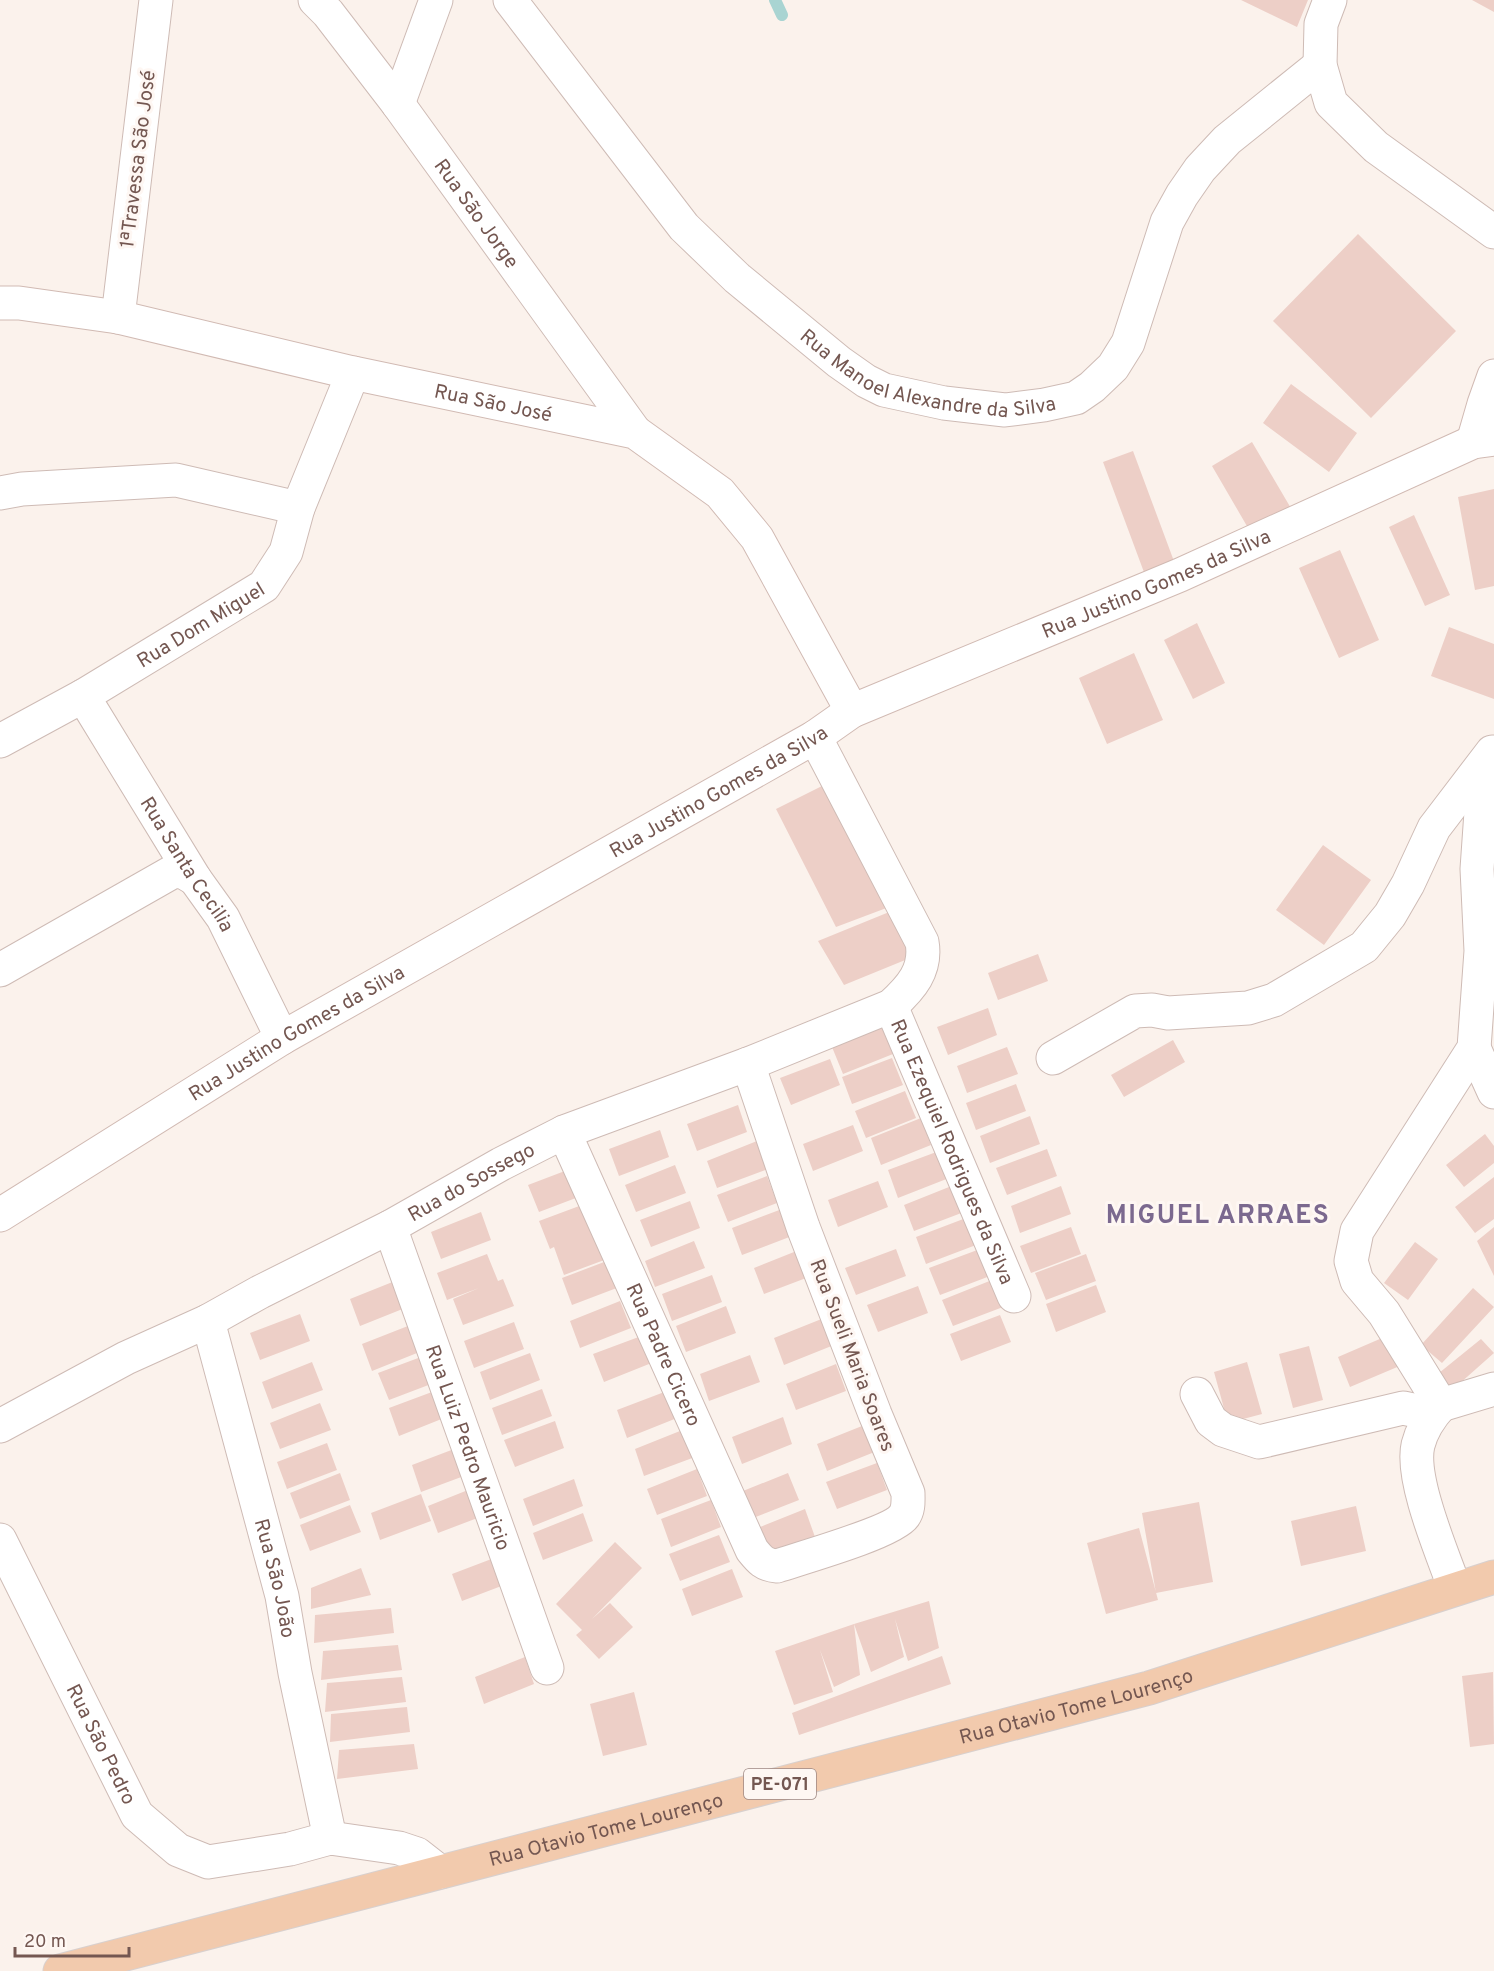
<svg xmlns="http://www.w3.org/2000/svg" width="1494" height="1971" font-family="Overpass,sans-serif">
	<rect width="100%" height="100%" fill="#fbf2ec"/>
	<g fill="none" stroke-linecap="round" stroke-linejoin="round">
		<path stroke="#a9d4d2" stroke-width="12" d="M 775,0 L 782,15"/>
	</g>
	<path fill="#edcfc7" d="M 1241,0 L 1308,0 L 1297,27 Z
		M 1472,0 L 1494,0 L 1494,12 Z
		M 1358,234 L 1456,331 L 1371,418 L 1273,321 Z
		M 1291,384 L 1357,433 L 1329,472 L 1263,423 Z
		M 1252,442 L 1292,510 L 1251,533 L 1212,466 Z
		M 1133,451 L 1178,572 L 1148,583 L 1103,462 Z
		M 1494,489 L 1494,586 L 1475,590 L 1458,497 Z
		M 1414,515 L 1450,595 L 1425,606 L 1389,527 Z
		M 1340,550 L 1379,640 L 1339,658 L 1299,568 Z
		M 1197,623 L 1225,683 L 1193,699 L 1164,640 Z
		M 1449,627 L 1494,644 L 1494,699 L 1431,676 Z
		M 1134,653 L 1163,720 L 1107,744 L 1079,678 Z
		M 834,780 L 897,904 L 836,927 L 776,809 Z
		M 1323,845 L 1371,880 L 1324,945 L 1276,910 Z
		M 899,908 L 915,956 L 844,985 L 818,941 Z
		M 1038,954 L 1048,981 L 998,1000 L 988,973 Z
		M 988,1008 L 997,1035 L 948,1055 L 937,1027 Z
		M 882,1028 L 893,1054 L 843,1074 L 832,1047 Z
		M 1173,1040 L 1185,1062 L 1124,1097 L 1111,1075 Z
		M 1007,1047 L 1018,1074 L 967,1093 L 957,1066 Z
		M 892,1058 L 903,1085 L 852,1104 L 842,1077 Z
		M 830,1059 L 840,1085 L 791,1105 L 780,1078 Z
		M 1016,1084 L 1026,1111 L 976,1130 L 966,1103 Z
		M 905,1091 L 916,1118 L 866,1138 L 855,1111 Z
		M 738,1105 L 747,1132 L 697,1151 L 687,1124 Z
		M 1030,1116 L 1040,1144 L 990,1163 L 980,1136 Z
		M 921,1118 L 931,1145 L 881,1165 L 871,1138 Z
		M 853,1125 L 863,1151 L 813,1171 L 803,1144 Z
		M 660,1130 L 669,1157 L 619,1176 L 609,1149 Z
		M 1485,1134 L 1494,1146 L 1494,1163 L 1464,1187 L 1446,1165 Z
		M 757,1141 L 768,1169 L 717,1188 L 707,1161 Z
		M 1047,1149 L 1057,1176 L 1007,1195 L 996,1168 Z
		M 939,1151 L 949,1178 L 898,1198 L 888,1170 Z
		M 675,1165 L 686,1193 L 636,1212 L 625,1185 Z
		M 578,1166 L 589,1193 L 539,1212 L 528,1185 Z
		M 767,1176 L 777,1203 L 728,1222 L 717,1195 Z
		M 1494,1177 L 1494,1219 L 1475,1233 L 1455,1207 Z
		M 878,1181 L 888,1207 L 838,1227 L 828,1200 Z
		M 954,1185 L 964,1212 L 914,1231 L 904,1205 Z
		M 1061,1186 L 1071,1214 L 1020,1233 L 1011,1206 Z
		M 690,1201 L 700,1228 L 651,1247 L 640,1220 Z
		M 590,1202 L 615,1256 L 564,1275 L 554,1247 L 550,1249 L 539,1221 Z
		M 782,1209 L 792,1236 L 742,1255 L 732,1228 Z
		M 481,1212 L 491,1240 L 441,1259 L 431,1232 Z
		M 966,1218 L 976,1245 L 926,1264 L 916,1237 Z
		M 1071,1227 L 1081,1254 L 1031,1273 L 1020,1246 Z
		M 1494,1227 L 1494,1276 L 1477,1241 Z
		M 694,1241 L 705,1268 L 655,1287 L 645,1261 Z
		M 1415,1242 L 1438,1259 L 1408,1300 L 1384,1283 Z
		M 804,1248 L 814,1275 L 764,1294 L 754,1268 Z
		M 896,1249 L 906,1276 L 856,1295 L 845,1268 Z
		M 980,1249 L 990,1276 L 940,1295 L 929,1268 Z
		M 487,1254 L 498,1281 L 503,1279 L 514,1306 L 463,1325 L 453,1299 L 479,1288 L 447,1300 L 437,1273 Z
		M 1086,1254 L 1096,1281 L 1046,1300 L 1035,1273 Z
		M 612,1259 L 622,1286 L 572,1305 L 562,1278 Z
		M 712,1275 L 722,1302 L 672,1321 L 662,1294 Z
		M 400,1279 L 410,1306 L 360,1326 L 350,1299 Z
		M 992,1280 L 1003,1307 L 953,1326 L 942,1300 Z
		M 1096,1285 L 1106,1312 L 1056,1332 L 1046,1304 Z
		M 918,1286 L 928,1313 L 878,1332 L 867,1305 Z
		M 1473,1288 L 1494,1307 L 1442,1363 L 1421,1345 Z
		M 620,1301 L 631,1328 L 580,1348 L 570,1321 Z
		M 726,1306 L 736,1333 L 686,1352 L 676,1326 Z
		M 300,1314 L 310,1341 L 260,1360 L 250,1333 Z
		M 1000,1315 L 1011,1342 L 961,1361 L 950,1334 Z
		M 824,1318 L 834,1345 L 784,1365 L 774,1338 Z
		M 514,1322 L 524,1349 L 474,1368 L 464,1341 Z
		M 413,1324 L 422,1351 L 372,1371 L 362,1344 Z
		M 644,1335 L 654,1362 L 604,1382 L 593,1354 Z
		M 1389,1335 L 1402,1365 L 1350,1387 L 1338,1357 Z
		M 1481,1339 L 1494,1353 L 1450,1392 L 1439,1373 Z
		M 1309,1346 L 1323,1400 L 1293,1408 L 1279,1354 Z
		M 530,1353 L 540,1380 L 490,1400 L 480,1372 Z
		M 429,1354 L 439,1381 L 389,1400 L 378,1373 Z
		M 750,1355 L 760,1382 L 709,1401 L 700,1374 Z
		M 312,1362 L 323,1390 L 272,1409 L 262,1382 Z
		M 1247,1362 L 1262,1414 L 1228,1423 L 1214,1372 Z
		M 836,1364 L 846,1391 L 796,1410 L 786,1384 Z
		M 440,1389 L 449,1416 L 399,1436 L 389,1408 Z
		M 542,1389 L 552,1416 L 502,1435 L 492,1408 Z
		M 667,1391 L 677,1418 L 627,1438 L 617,1410 Z
		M 320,1403 L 331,1430 L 280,1449 L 270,1423 Z
		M 783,1417 L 792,1444 L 742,1464 L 732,1437 Z
		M 555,1421 L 564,1448 L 515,1467 L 504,1440 Z
		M 867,1424 L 877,1451 L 827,1471 L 817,1444 Z
		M 685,1429 L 695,1457 L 644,1476 L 635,1449 Z
		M 327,1443 L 337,1470 L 287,1489 L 277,1462 Z
		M 462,1446 L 472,1473 L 421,1492 L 412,1465 Z
		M 877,1463 L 887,1490 L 837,1509 L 826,1482 Z
		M 697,1469 L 707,1496 L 657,1515 L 647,1489 Z
		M 340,1473 L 350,1500 L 300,1519 L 290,1493 Z
		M 788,1473 L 799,1500 L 748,1520 L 738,1493 Z
		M 574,1479 L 583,1506 L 533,1526 L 523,1499 Z
		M 478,1486 L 488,1514 L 438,1533 L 428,1506 Z
		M 421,1494 L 431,1521 L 380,1540 L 371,1513 Z
		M 711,1500 L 721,1527 L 671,1547 L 661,1519 Z
		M 1199,1502 L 1213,1582 L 1156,1593 L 1142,1513 Z
		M 350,1505 L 361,1532 L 310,1551 L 300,1525 Z
		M 1356,1506 L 1366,1551 L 1301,1566 L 1291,1521 Z
		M 805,1509 L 815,1537 L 765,1556 L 755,1529 Z
		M 583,1513 L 593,1541 L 543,1560 L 533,1533 Z
		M 1139,1528 L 1158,1600 L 1106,1614 L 1087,1543 Z
		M 719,1535 L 730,1562 L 680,1581 L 669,1554 Z
		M 615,1542 L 642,1568 L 592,1619 L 610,1603 L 633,1627 L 599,1659 L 576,1635 L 582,1630 L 556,1604 Z
		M 502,1555 L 512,1582 L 462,1601 L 452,1574 Z
		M 361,1568 L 371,1595 L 311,1609 L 311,1588 Z
		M 732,1569 L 743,1597 L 692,1616 L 682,1589 Z
		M 929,1601 L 939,1648 L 908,1661 L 895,1619 L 904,1657 L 871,1672 L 854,1624 L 860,1675 L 834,1687 L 820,1650 L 833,1692 L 794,1705 L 775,1651 L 854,1624 Z
		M 391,1608 L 394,1633 L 314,1643 L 315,1615 Z
		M 398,1645 L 402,1670 L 321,1680 L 323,1651 Z
		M 942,1656 L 951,1684 L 799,1735 L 792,1713 Z
		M 525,1657 L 534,1684 L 484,1704 L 475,1677 Z
		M 1493,1672 L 1494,1744 L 1470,1747 L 1462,1676 Z
		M 402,1677 L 406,1702 L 325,1712 L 327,1683 Z
		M 634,1692 L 647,1745 L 603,1756 L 590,1704 Z
		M 407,1707 L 410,1732 L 330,1742 L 331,1714 Z
		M 414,1744 L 418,1769 L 337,1779 L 339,1750 Z"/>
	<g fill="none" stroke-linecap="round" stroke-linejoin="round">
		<defs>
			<g id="street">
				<path id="s1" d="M 315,0 L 328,13 L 398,104 L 635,432"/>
				<path id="s2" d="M 510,0 L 684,227 L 737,278 L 839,362 L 866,381 L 884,390 L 944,403 L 1005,410 L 1044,405 L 1076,398 L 1092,387 L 1113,367 L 1128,343 L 1167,222 L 1182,195 L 1200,169 L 1227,140 L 1320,65"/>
				<path d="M 1330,0 L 1321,24 L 1320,65 L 1331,103 L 1376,147 L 1494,232"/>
				<path d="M 398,104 L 436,0"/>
				<path d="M 118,317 L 156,0"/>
				<path d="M 0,493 L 22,489 L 176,480 L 298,508"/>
				<path id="s3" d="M 83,696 L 195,879 L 223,918 L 282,1038"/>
				<path id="s4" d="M 0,741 L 83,696 L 264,586 L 286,552 L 298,508 L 353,373"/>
				<path d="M 0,970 L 174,871 L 183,872 L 195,879"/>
				<path id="s5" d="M 891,1006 L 1014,1296"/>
				<path d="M 1474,1048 L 1494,1092"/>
				<path d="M 1053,1058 L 1135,1011 L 1152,1010 L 1168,1013 L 1248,1008 L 1274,1000 L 1364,947 L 1390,915 L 1408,884 L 1434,828 L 1492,752"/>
				<path id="s6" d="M 564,1132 L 752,1550 C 760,1560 764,1565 777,1566 C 801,1558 893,1532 904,1516 C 909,1509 908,1501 908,1493 L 875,1414 L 803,1227 L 748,1064"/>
				<path id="s7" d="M 390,1227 L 547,1668"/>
				<path id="s8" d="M 208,1321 L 282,1596 L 295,1673 L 330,1838"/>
				<path d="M 1197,1394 L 1211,1421 L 1223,1430 L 1259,1442 L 1403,1408 L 1432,1414"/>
				<path d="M 1441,1405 L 1384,1313 L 1357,1281 L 1351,1261 L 1357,1231 L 1474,1048 L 1481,951 L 1477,869 L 1481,812 L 1494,769"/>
				<path d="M 1441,1405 C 1430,1417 1422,1429 1418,1445 C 1410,1479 1443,1555 1455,1589"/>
				<path d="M 1441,1405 L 1494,1389"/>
				<path id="s9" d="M 0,1426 L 126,1358 L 208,1321 L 260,1292 L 390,1227 L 501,1164 L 564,1132 L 748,1064 L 891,1006 C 911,988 927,970 922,942 L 815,737"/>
				<path id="s10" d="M 0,1540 L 137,1815 L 178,1850 L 208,1862 L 290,1849 L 330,1838 L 399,1848 L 417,1854 L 440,1872"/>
			</g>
			<g id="secondary">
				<path id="s11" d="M 0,303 L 19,303 L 118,317 L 353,373 L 635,432 L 720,493 L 757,538 L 852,711"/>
				<path d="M 1473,442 L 1484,404 L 1494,376"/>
				<path id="s12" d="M 0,1215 L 282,1038 L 815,737 L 852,711 L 1180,575 L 1473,442 L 1494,439"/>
			</g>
			<g id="primary">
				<path id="s13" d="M 60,1971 L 1149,1688 L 1494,1577"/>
			</g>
		</defs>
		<use href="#street" stroke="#cebbb5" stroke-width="35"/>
		<use href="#secondary" stroke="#d1bab3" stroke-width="35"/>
		<use href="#primary" stroke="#d8d0ce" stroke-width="35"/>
		<use href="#street" stroke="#fff" stroke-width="33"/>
		<use href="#secondary" stroke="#fff" stroke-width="33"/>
		<use href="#primary" stroke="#f2caad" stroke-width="33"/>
	</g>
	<g text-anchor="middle" stroke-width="6" stroke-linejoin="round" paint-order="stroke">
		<rect fill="#fef7f3" stroke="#9d8782" stroke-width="1.5" x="744" y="1769" width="72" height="30" rx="4.5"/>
		<g font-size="18" font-weight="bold" fill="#745751">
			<text x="780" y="1790">PE-071</text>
		</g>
		<g font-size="20" fill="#745751" stroke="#fef7f3">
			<text transform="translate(137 159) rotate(-83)" y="7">1ªTravessa São José</text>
			<text dy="7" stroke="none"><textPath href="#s1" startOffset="268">Rua São Jorge</textPath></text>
			<text dy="7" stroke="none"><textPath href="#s2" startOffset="582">Rua Manoel Alexandre da Silva</textPath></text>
			<text dy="7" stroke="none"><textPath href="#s11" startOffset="504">Rua São José</textPath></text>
			<text dy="7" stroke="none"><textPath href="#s12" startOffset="1320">Rua Justino Gomes da Silva</textPath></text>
			<text dy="7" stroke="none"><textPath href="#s4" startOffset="232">Rua Dom Miguel</textPath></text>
			<text dy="7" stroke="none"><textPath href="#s12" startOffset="834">Rua Justino Gomes da Silva</textPath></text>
			<text dy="7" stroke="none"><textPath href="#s3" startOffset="198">Rua Santa Cecilia</textPath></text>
			<text dy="7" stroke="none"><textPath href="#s12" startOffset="348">Rua Justino Gomes da Silva</textPath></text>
			<text dy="7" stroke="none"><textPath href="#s5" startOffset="158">Rua Ezequiel Rodrigues da Silva</textPath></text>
			<text dy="7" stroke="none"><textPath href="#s9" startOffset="531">Rua do Sossego</textPath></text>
			<text dy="7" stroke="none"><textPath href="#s6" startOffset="244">Rua Padre Cicero</textPath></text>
			<text transform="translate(853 1355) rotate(69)" y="7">Rua Sueli Maria Soares</text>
			<text dy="7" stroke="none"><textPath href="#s7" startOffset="234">Rua Luiz Pedro Mauricio</textPath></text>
			<text dy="7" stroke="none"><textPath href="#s8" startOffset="266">Rua São João</textPath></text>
			<text dy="7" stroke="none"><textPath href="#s13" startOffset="1050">Rua Otavio Tome Lourenço</textPath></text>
			<text dy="7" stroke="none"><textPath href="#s10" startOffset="228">Rua São Pedro</textPath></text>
			<text dy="7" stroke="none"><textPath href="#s13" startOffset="564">Rua Otavio Tome Lourenço</textPath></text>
		</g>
		<g font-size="26" font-weight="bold" letter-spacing="1.5" fill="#7b698f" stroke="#fef7f3">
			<text x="1218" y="1223">MIGUEL ARRAES</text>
		</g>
	</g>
	<path d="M15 1947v9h114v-9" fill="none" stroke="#745751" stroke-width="3"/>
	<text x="24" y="1947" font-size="18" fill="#745751" stroke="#fef7f3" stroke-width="4.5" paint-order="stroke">20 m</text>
</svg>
